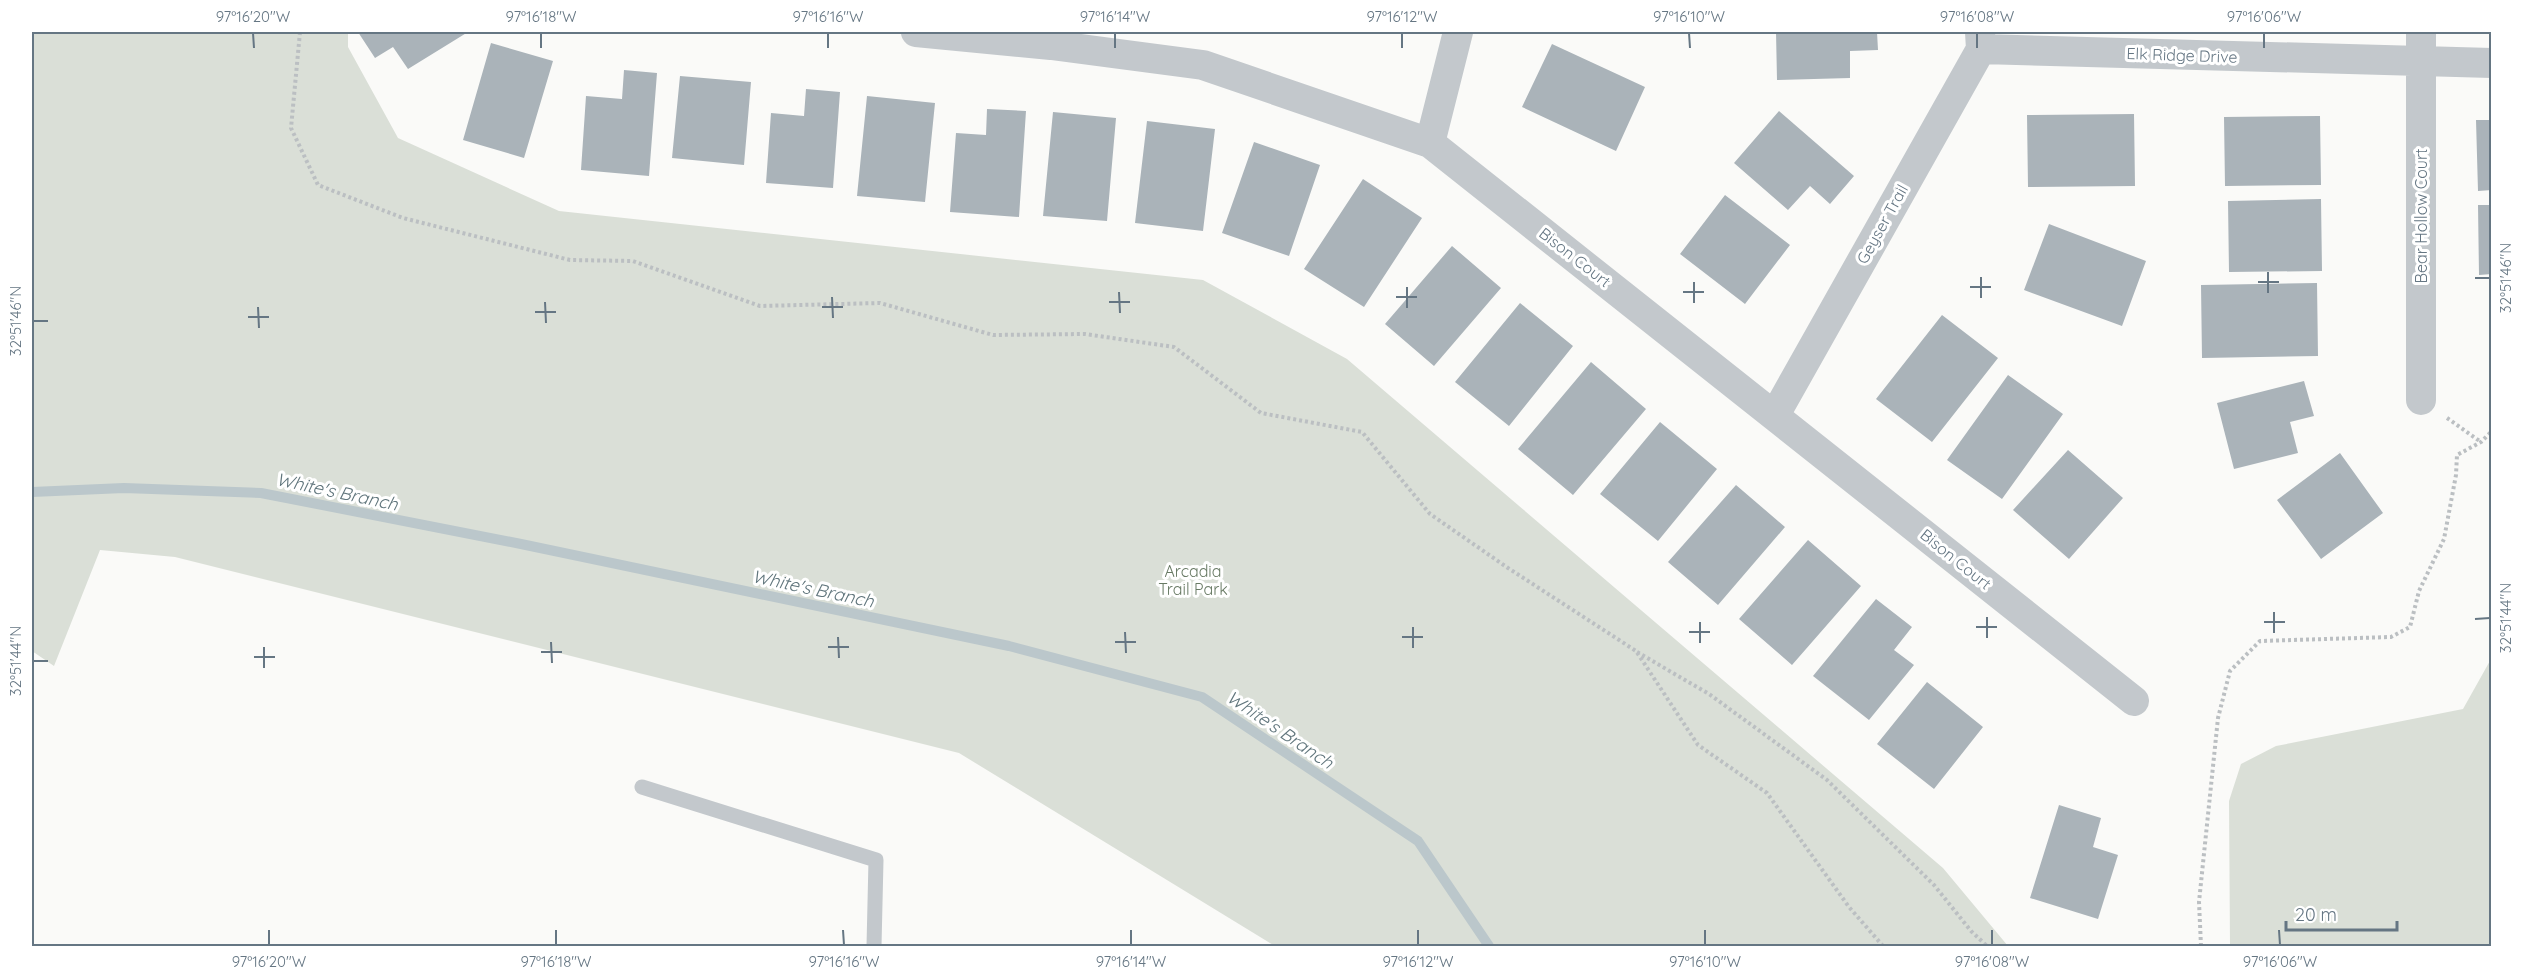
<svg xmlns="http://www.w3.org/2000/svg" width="2523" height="978" font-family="Quicksand,sans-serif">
	<rect width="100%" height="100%" fill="#fafaf8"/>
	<path fill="#dadfd7" d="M 32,32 L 348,32 L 348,47 L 398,138 L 559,211 L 1203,280 L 1347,359 L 1943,868 L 2008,946 L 1275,946 L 959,753 L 175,557 L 100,550 L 54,666 L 32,651 Z
		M 2491,659 L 2491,946 L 2230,946 L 2229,801 L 2241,764 L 2276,746 L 2463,709 Z"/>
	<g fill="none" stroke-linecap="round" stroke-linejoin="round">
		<path stroke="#bbc7cb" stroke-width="10" d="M 32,492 L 124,488 L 261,493 L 521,544 L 1009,646 L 1202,697 L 1418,841 L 1489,946"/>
	</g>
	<path fill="#aab3b9" d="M 358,32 L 468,32 L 408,69 L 393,47 L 375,58 Z
		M 1776,32 L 1877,32 L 1878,50 L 1850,51 L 1850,78 L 1777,80 Z
		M 491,43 L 553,61 L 524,158 L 463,140 Z
		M 1552,44 L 1645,87 L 1616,151 L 1522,107 Z
		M 624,70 L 657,73 L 649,176 L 581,170 L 586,96 L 622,99 Z
		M 680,76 L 751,82 L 744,165 L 672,158 Z
		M 806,89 L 840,92 L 833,188 L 766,183 L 771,113 L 804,116 Z
		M 867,96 L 935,103 L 925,202 L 857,196 Z
		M 987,109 L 1026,111 L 1019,217 L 950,212 L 956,133 L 986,135 Z
		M 1779,111 L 1854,176 L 1830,204 L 1810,186 L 1788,210 L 1734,163 Z
		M 1053,112 L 1116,118 L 1107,221 L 1043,216 Z
		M 2134,114 L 2135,186 L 2028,187 L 2027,115 Z
		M 2320,116 L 2321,185 L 2225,186 L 2224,117 Z
		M 2476,120 L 2492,120 L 2492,190 L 2478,191 Z
		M 1147,121 L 1215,129 L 1203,231 L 1135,223 Z
		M 1254,142 L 1320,165 L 1289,256 L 1222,233 Z
		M 1363,179 L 1422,218 L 1364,307 L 1304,269 Z
		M 1725,195 L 1790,245 L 1745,304 L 1680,254 Z
		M 2321,199 L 2322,271 L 2229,272 L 2228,201 Z
		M 2478,205 L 2492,205 L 2492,274 L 2479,275 Z
		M 2049,224 L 2146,261 L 2122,326 L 2024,290 Z
		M 1452,246 L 1501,288 L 1434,366 L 1385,324 Z
		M 2317,283 L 2318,356 L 2202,358 L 2201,285 Z
		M 1520,303 L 1573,346 L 1509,426 L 1455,382 Z
		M 1942,315 L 1998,358 L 1932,442 L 1876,399 Z
		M 1591,362 L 1646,409 L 1573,495 L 1518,449 Z
		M 2008,375 L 2063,414 L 2002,499 L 1947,460 Z
		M 2304,381 L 2314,416 L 2290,422 L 2298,453 L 2234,469 L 2217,403 Z
		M 1660,422 L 1717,469 L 1658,541 L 1600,494 Z
		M 2068,450 L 2123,498 L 2069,559 L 2013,510 Z
		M 2340,453 L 2383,513 L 2321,559 L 2277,500 Z
		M 1736,485 L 1785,527 L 1718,605 L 1668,562 Z
		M 1808,540 L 1861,586 L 1792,665 L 1739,619 Z
		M 1876,599 L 1912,627 L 1894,650 L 1914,665 L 1869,720 L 1813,676 Z
		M 1927,682 L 1983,727 L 1934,789 L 1877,744 Z
		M 2059,805 L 2101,818 L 2093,847 L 2118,855 L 2098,919 L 2030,898 Z"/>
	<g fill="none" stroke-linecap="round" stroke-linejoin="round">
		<path stroke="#bbbfc2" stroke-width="4" stroke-dasharray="3 3" stroke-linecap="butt" d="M 300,32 L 291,128 L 318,185 L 403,218 L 570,260 L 633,261 L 760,306 L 880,303 L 993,335 L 1085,334 L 1174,347 L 1261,413 L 1362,432 L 1430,514 L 1508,568 L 1636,651 L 1698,745 L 1767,793 L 1849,907 L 1883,946
			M 2447,418 L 2481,442
			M 1637,652 L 1709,694 L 1827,780 L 1934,885 L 1971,931 L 1987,946
			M 2201,946 L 2199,902 L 2218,718 L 2230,671 L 2260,641 L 2391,637 L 2410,627 L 2419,591 L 2444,539 L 2456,475 L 2457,455 L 2481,442 L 2492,431"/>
		<path stroke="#c3c8cc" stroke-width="15" d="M 642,787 L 876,860 L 874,946"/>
		<path stroke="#c3c8cc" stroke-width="30" d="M 916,32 L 1051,45 L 1203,65 L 1430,143 L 2134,701
			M 2421,32 L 2421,400
			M 1981,49 L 2492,63
			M 1430,143 L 1458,32
			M 1775,415 L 1981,49 L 1980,32"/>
	</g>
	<path fill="none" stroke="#657683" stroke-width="2" d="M 253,33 L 254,48M 541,33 L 541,48M 828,33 L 828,48M 1115,33 L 1115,48M 1402,33 L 1402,48M 1689,33 L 1690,48M 1977,33 L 1977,48M 2264,33 L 2264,48M 2268,272 L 2268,293M 1981,277 L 1981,298M 2475,278 L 2490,278M 1694,282 L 1694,303M 2258,282 L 2279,282M 1407,287 L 1407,308M 1970,287 L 1991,287M 1119,292 L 1120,313M 1683,292 L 1704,292M 832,297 L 833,318M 1396,297 L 1417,297M 545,302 L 546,323M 1109,302 L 1130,302M 258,307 L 259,328M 822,307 L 843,307M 535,312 L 556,312M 248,317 L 269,317M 33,321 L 48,321M 2274,612 L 2274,633M 1987,617 L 1987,638M 2475,619 L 2490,618M 1700,622 L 1700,643M 2264,622 L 2285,622M 1413,627 L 1413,648M 1976,627 L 1997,627M 1125,632 L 1126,653M 1689,632 L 1710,632M 838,637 L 839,658M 1402,637 L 1423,637M 551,642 L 552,663M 1115,642 L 1136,642M 264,647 L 264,668M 828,647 L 849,647M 541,652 L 562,652M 254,657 L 275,657M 33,661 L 48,661M 269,930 L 269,945M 556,930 L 556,945M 843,930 L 844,945M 1131,930 L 1131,945M 1418,930 L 1418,945M 1705,930 L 1705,945M 1992,930 L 1992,945M 2279,930 L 2280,945"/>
	<g text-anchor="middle" stroke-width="6" stroke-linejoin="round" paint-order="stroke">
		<g font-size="16" fill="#657683" stroke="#fff">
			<text transform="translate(2182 55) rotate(2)" y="6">Elk Ridge Drive</text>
			<text transform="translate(2421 216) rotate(-90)" y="6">Bear Hollow Court</text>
			<text transform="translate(1882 224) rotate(-61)" y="6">Geyser Trail</text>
			<text transform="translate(1575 257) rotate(38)" y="6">Bison Court</text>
			<text transform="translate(1956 559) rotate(39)" y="6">Bison Court</text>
		</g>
		<g font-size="16" fill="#687a64" stroke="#fff">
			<text x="1193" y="577">Arcadia<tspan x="1193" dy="18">Trail Park</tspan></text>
		</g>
		<g font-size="18" font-style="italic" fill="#60757c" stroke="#fff">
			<text transform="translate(337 492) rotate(12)" y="6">White's Branch</text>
			<text transform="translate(813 589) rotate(12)" y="6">White's Branch</text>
			<text transform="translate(1280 730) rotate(34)" y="6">White's Branch</text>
		</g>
	</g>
	<rect width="2523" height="978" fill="none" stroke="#ffffff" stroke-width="66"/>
	<path d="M2286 921v9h111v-9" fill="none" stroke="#657683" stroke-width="3"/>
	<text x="2295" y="921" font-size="18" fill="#657683" stroke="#ffffff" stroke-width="4.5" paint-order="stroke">20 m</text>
	<rect x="33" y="33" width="2457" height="912" fill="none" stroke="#657683" stroke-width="2"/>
	<g font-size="15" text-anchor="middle" fill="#657683">
		<text x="253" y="22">97°16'20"W</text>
		<text x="541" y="22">97°16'18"W</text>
		<text x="828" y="22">97°16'16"W</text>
		<text x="1115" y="22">97°16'14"W</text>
		<text x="1402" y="22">97°16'12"W</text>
		<text x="1689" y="22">97°16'10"W</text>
		<text x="1977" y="22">97°16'08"W</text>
		<text x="2264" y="22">97°16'06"W</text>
		<text transform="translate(2506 278) rotate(-90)" y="5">32°51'46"N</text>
		<text transform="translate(16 321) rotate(-90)" y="5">32°51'46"N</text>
		<text transform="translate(2506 618) rotate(-90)" y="5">32°51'44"N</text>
		<text transform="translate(16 661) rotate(-90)" y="5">32°51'44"N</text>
		<text x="269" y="967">97°16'20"W</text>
		<text x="556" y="967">97°16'18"W</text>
		<text x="844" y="967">97°16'16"W</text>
		<text x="1131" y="967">97°16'14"W</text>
		<text x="1418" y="967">97°16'12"W</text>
		<text x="1705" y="967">97°16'10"W</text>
		<text x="1992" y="967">97°16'08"W</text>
		<text x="2280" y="967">97°16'06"W</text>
	</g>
</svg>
